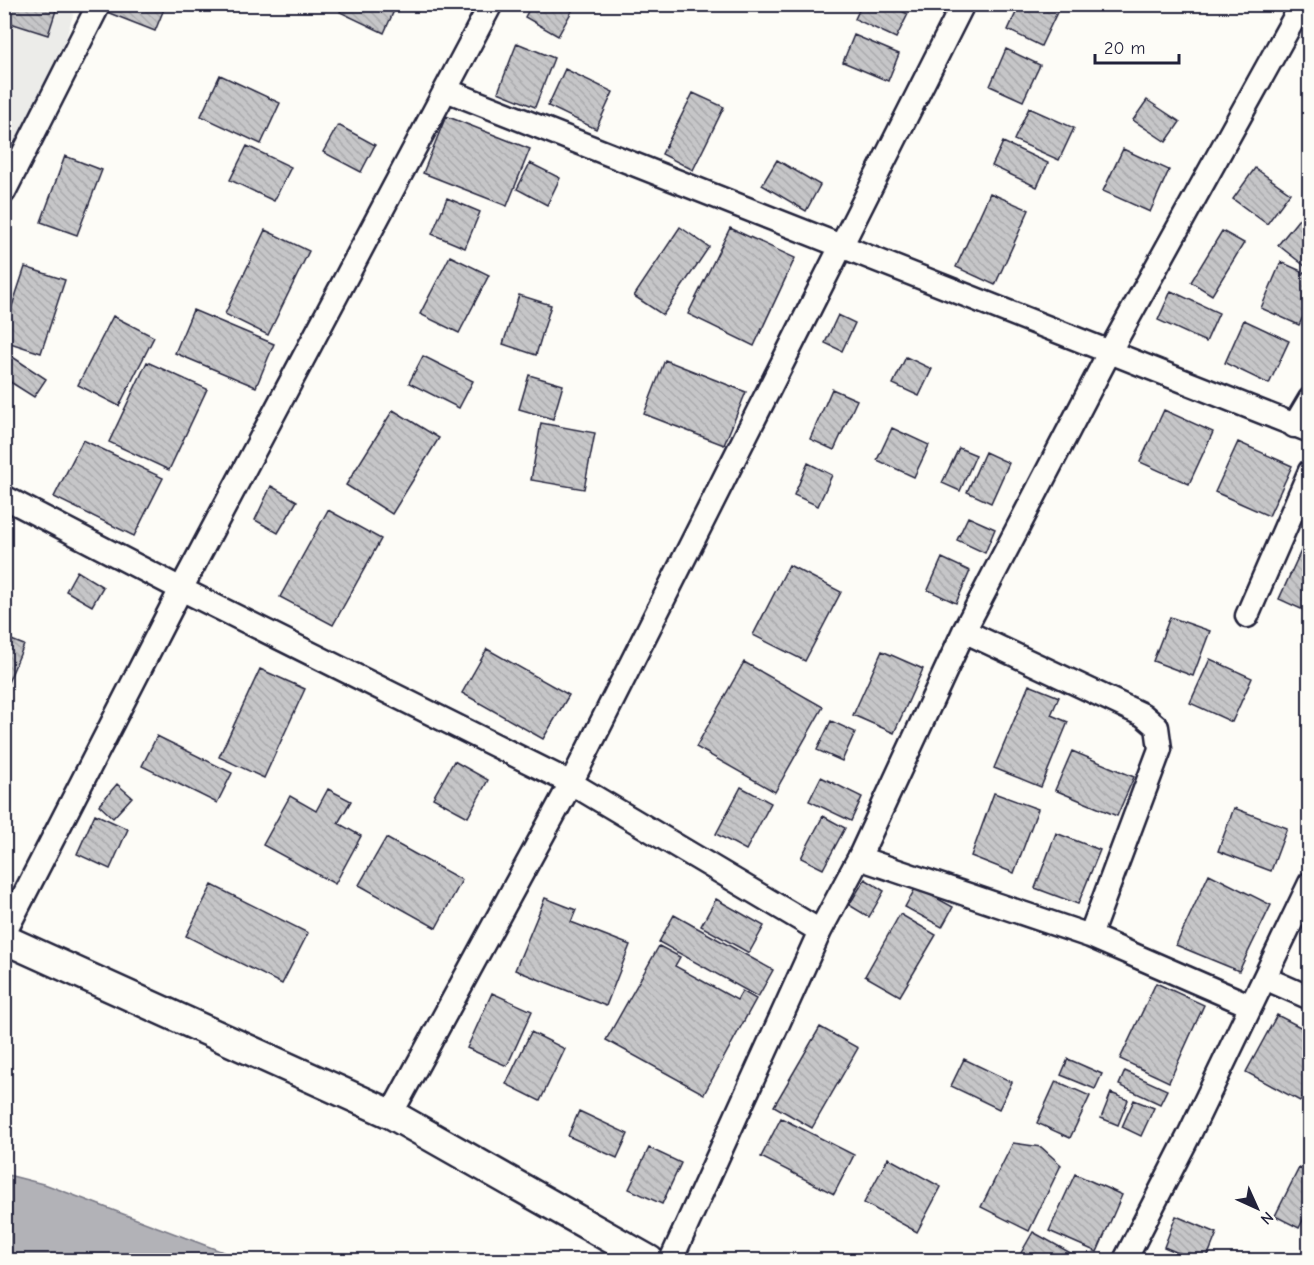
<svg xmlns="http://www.w3.org/2000/svg" width="1314" height="1265" font-family="'Comic Neue',sans-serif">
	<defs>
		<pattern id="building-back-hatch" width="6" height="6" patternUnits="userSpaceOnUse" patternTransform="scale(1.5)"><rect width="6" height="6" fill="#c6c6c8"/><path d="M-1 5l2 2M0 0l6 6M5-1l2 2" fill="none" stroke="#aaaaad"/></pattern>
	</defs>
	<rect width="100%" height="100%" fill="#fdfcf7"/>
	<filter id="ink" filterUnits="userSpaceOnUse"><feTurbulence type="fractalNoise" baseFrequency=".0167" numOctaves="2"/><feDisplacementMap in="SourceGraphic" scale="12" xChannelSelector="R" yChannelSelector="G"/><feConvolveMatrix kernelMatrix="1 2 1 2 8 2 1 2 1" color-interpolation-filters="sRGB"/></filter>
	<g filter="url(#ink)">
		<path fill="#ecece9" d="M 5,5 L 76,5 L 57,68 L 5,166 Z"/>
		<path fill="#b2b2b7" stroke="#787885" stroke-width="1.5" d="M 4,1174 L 47,1185 L 244,1260 L 5,1260 Z"/>
		<path fill="url(#building-back-hatch)" stroke="#22223b" stroke-width="1.5" d="M 4,4 L 58,4 L 48,35 L 4,21 Z
			M 106,4 L 166,4 L 155,31 L 104,11 Z
			M 344,4 L 397,4 L 384,33 L 340,12 Z
			M 532,4 L 564,4 L 573,9 L 558,36 L 525,17 Z
			M 862,4 L 888,4 L 908,14 L 896,38 L 855,19 Z
			M 1020,4 L 1056,4 L 1060,6 L 1041,46 L 1008,30 Z
			M 854,35 L 899,54 L 888,81 L 843,62 Z
			M 517,43 L 554,58 L 535,107 L 498,92 Z
			M 1006,49 L 1040,65 L 1023,101 L 990,86 Z
			M 565,69 L 613,92 L 596,129 L 548,106 Z
			M 220,75 L 280,103 L 261,144 L 201,116 Z
			M 693,93 L 724,107 L 693,170 L 662,154 Z
			M 1147,100 L 1180,122 L 1166,142 L 1133,120 Z
			M 1029,108 L 1074,128 L 1059,160 L 1014,140 Z
			M 446,116 L 530,149 L 507,206 L 423,173 Z
			M 338,125 L 375,145 L 361,172 L 323,152 Z
			M 1003,142 L 1048,163 L 1037,187 L 992,166 Z
			M 247,146 L 291,167 L 274,201 L 230,180 Z
			M 1123,149 L 1169,170 L 1150,212 L 1103,191 Z
			M 65,156 L 102,170 L 77,235 L 41,222 Z
			M 777,160 L 820,185 L 806,211 L 762,185 Z
			M 530,163 L 560,178 L 547,205 L 517,189 Z
			M 1255,168 L 1290,193 L 1267,224 L 1233,199 Z
			M 990,193 L 1029,210 L 995,285 L 956,267 Z
			M 447,198 L 480,212 L 465,248 L 432,234 Z
			M 1303,214 L 1310,218 L 1310,270 L 1278,245 Z
			M 680,227 L 709,247 L 663,315 L 634,296 Z
			M 730,228 L 795,258 L 754,346 L 688,314 Z
			M 265,230 L 309,251 L 268,335 L 225,314 Z
			M 1222,231 L 1244,243 L 1212,295 L 1191,282 Z
			M 450,256 L 489,275 L 459,333 L 420,314 Z
			M 1281,262 L 1310,275 L 1310,303 L 1299,325 L 1261,308 Z
			M 25,267 L 65,280 L 41,353 L 4,341 L 4,330 Z
			M 1171,291 L 1219,313 L 1206,342 L 1158,320 Z
			M 519,295 L 551,305 L 536,355 L 503,344 Z
			M 193,310 L 274,344 L 256,387 L 175,353 Z
			M 838,315 L 855,323 L 842,351 L 825,343 Z
			M 113,316 L 154,337 L 119,406 L 78,385 Z
			M 1244,320 L 1289,341 L 1269,384 L 1225,363 Z
			M 8,354 L 46,379 L 34,397 L 4,378 L 4,360 Z
			M 423,356 L 473,381 L 459,408 L 409,383 Z
			M 906,357 L 932,369 L 919,396 L 893,384 Z
			M 665,360 L 746,392 L 724,445 L 644,414 Z
			M 147,362 L 207,389 L 169,470 L 109,442 Z
			M 529,375 L 563,385 L 553,419 L 519,409 Z
			M 832,389 L 857,400 L 834,450 L 810,439 Z
			M 393,410 L 439,438 L 392,514 L 346,485 Z
			M 1164,410 L 1213,432 L 1189,484 L 1140,462 Z
			M 541,423 L 595,433 L 584,489 L 531,480 Z
			M 892,428 L 929,445 L 914,477 L 877,460 Z
			M 83,440 L 163,478 L 134,536 L 54,497 Z
			M 1238,442 L 1292,466 L 1269,516 L 1215,492 Z
			M 959,448 L 976,455 L 960,491 L 942,483 Z
			M 985,452 L 1009,463 L 991,503 L 967,492 Z
			M 808,463 L 832,475 L 818,506 L 794,495 Z
			M 271,486 L 297,501 L 278,533 L 255,520 Z
			M 328,510 L 381,539 L 333,625 L 280,597 Z
			M 968,517 L 995,529 L 985,553 L 957,540 Z
			M 1306,540 L 1310,541 L 1310,613 L 1279,599 Z
			M 942,558 L 970,571 L 956,603 L 928,590 Z
			M 789,565 L 841,592 L 805,661 L 753,635 Z
			M 77,571 L 103,587 L 92,606 L 66,591 Z
			M 1170,617 L 1210,631 L 1193,676 L 1153,661 Z
			M 4,637 L 24,645 L 4,692 Z
			M 487,649 L 569,695 L 543,739 L 462,693 Z
			M 882,651 L 923,669 L 894,733 L 853,715 Z
			M 1210,659 L 1252,678 L 1232,722 L 1190,703 Z
			M 744,662 L 823,707 L 775,792 L 696,747 Z
			M 260,669 L 305,689 L 264,778 L 219,757 Z
			M 1029,685 L 1059,697 L 1051,715 L 1068,722 L 1041,787 L 994,768 Z
			M 831,721 L 855,732 L 842,761 L 817,750 Z
			M 157,736 L 232,773 L 217,803 L 142,766 Z
			M 1072,751 L 1134,777 L 1117,816 L 1055,790 Z
			M 454,761 L 488,780 L 468,817 L 433,798 Z
			M 821,777 L 862,797 L 851,821 L 809,801 Z
			M 117,784 L 132,797 L 113,818 L 99,805 Z
			M 741,787 L 771,803 L 746,850 L 716,834 Z
			M 328,789 L 351,801 L 338,823 L 361,836 L 335,884 L 263,845 L 290,796 L 316,811 Z
			M 994,793 L 1038,809 L 1014,873 L 971,856 Z
			M 1234,808 L 1287,828 L 1271,871 L 1218,851 Z
			M 95,814 L 128,829 L 110,869 L 77,854 Z
			M 823,816 L 845,828 L 823,869 L 801,858 Z
			M 1056,833 L 1100,850 L 1078,904 L 1035,888 Z
			M 386,838 L 462,880 L 436,928 L 359,885 Z
			M 1209,874 L 1271,905 L 1239,971 L 1176,945 Z
			M 865,879 L 884,891 L 869,917 L 849,905 Z
			M 212,885 L 308,933 L 282,984 L 186,936 Z
			M 916,887 L 953,907 L 942,927 L 905,907 Z
			M 545,898 L 576,910 L 571,922 L 630,945 L 606,1006 L 515,970 Z
			M 716,899 L 764,926 L 749,953 L 701,926 Z
			M 900,914 L 936,935 L 900,996 L 865,976 Z
			M 674,915 L 773,970 L 758,997 L 659,942 Z
			M 659,946 L 680,957 L 675,966 L 737,1000 L 742,991 L 756,999 L 704,1094 L 606,1040 Z
			M 1156,983 L 1204,1005 L 1169,1082 L 1120,1059 Z
			M 492,993 L 532,1011 L 507,1066 L 467,1048 Z
			M 1277,1015 L 1310,1032 L 1310,1085 L 1300,1101 L 1246,1072 Z
			M 820,1027 L 858,1048 L 812,1128 L 774,1106 Z
			M 531,1032 L 565,1049 L 540,1101 L 506,1084 Z
			M 964,1059 L 1012,1082 L 999,1109 L 951,1086 Z
			M 1068,1059 L 1102,1074 L 1095,1089 L 1061,1075 Z
			M 1125,1071 L 1167,1090 L 1160,1104 L 1119,1085 Z
			M 1056,1081 L 1090,1096 L 1070,1138 L 1037,1123 Z
			M 1111,1093 L 1128,1100 L 1118,1125 L 1101,1118 Z
			M 1134,1100 L 1154,1108 L 1141,1136 L 1122,1127 Z
			M 579,1111 L 628,1134 L 617,1158 L 568,1136 Z
			M 781,1118 L 854,1155 L 834,1194 L 761,1157 Z
			M 1013,1143 L 1041,1147 L 1061,1165 L 1029,1231 L 981,1207 Z
			M 649,1148 L 681,1163 L 662,1204 L 629,1189 Z
			M 888,1158 L 941,1187 L 917,1232 L 864,1203 Z
			M 1299,1168 L 1310,1173 L 1310,1206 L 1299,1228 L 1275,1216 Z
			M 1075,1174 L 1122,1195 L 1097,1252 L 1049,1231 Z
			M 1176,1216 L 1217,1233 L 1206,1260 L 1196,1260 L 1164,1247 Z
			M 1033,1232 L 1083,1260 L 1017,1260 Z"/>
		<g fill="none" stroke-linecap="round" stroke-linejoin="round">
			<defs>
				<path id="minor" d="M 446,90 L 1310,431
					M 4,192 L 99,4
					M 1294,426 L 1310,399
					M 4,497 L 181,589 L 571,783 L 820,931
					M 1247,616 L 1310,471
					M 964,631 L 1143,715 L 1157,727 L 1160,749 L 1090,936
					M 859,858 L 1090,936 L 1249,1005
					M 4,934 L 181,589 L 491,4
					M 1265,978 L 1310,998
					M 391,1114 L 571,783 L 963,4
					M 671,1260 L 820,931 L 859,858 L 964,631 L 1110,351 L 1302,4
					M 1125,1260 L 1189,1135 L 1310,883"/>
				<path id="tertiary" d="M 4,939 L 391,1114 L 649,1260"/>
			</defs>
			<use href="#minor" stroke="#22223b" stroke-width="27"/>
			<use href="#tertiary" stroke="#22223b" stroke-width="33"/>
			<use href="#minor" stroke="#fdfcf7" stroke-width="22"/>
			<use href="#tertiary" stroke="#fdfcf7" stroke-width="28"/>
		</g>
	</g>
	<rect width="1314" height="1265" fill="none" stroke="#fdfcf7" stroke-width="24"/>
	<rect x="12" y="12" width="1290" height="1241" fill="none" stroke="#22223b" stroke-width="2" filter="url(#ink)"/>
	<g transform="translate(1257 1208) rotate(135)" stroke="#fdfcf7" stroke-width="4.5" paint-order="stroke">
	<path d="M0-4.5L10 22L0 15L-10 22Z" fill="#22223b"/>
	<text y="-9" font-size="16" font-weight="bold" text-anchor="middle" fill="#22223b">N</text>
	</g>
	<path d="M1095 54v9h84v-9" fill="none" stroke="#22223b" stroke-width="3"/>
	<text x="1104" y="54" font-size="18" fill="#22223b" stroke="#fdfcf7" stroke-width="4.5" paint-order="stroke">20 m</text>
</svg>
